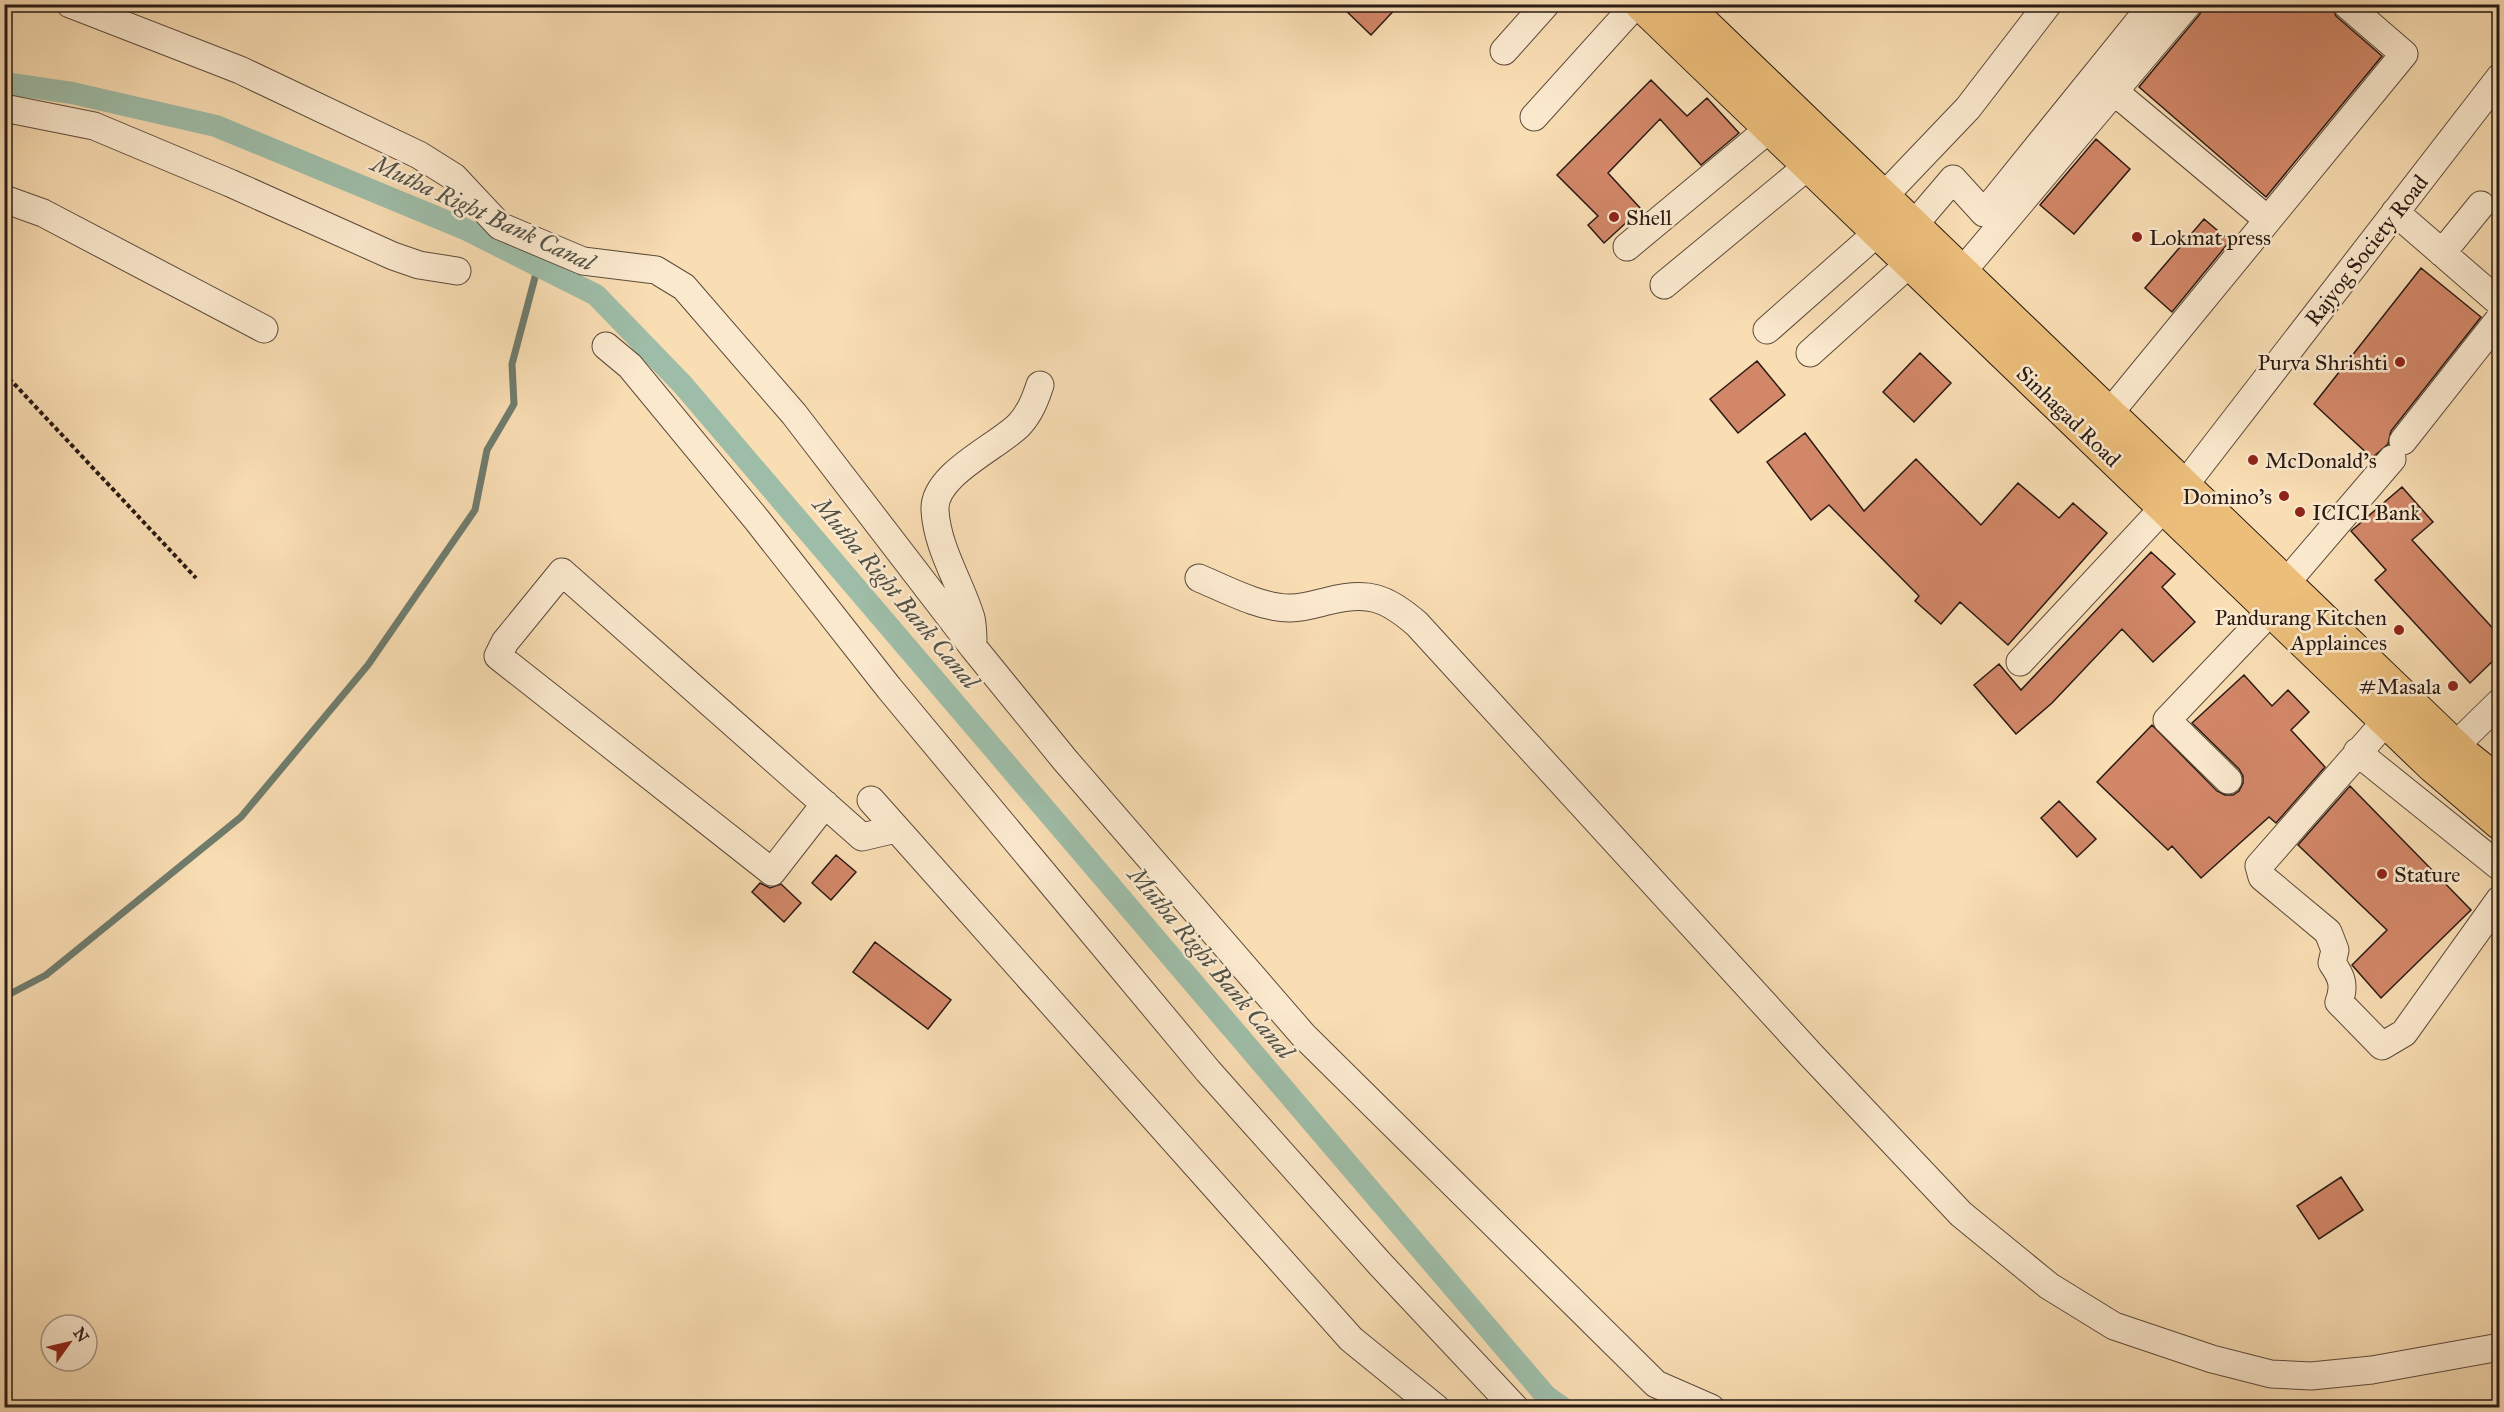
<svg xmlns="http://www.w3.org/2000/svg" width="2504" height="1412" font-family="'IM FELL Great Primer',serif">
	<rect width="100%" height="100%" fill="#f9ddb3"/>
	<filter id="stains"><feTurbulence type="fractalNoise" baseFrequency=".00333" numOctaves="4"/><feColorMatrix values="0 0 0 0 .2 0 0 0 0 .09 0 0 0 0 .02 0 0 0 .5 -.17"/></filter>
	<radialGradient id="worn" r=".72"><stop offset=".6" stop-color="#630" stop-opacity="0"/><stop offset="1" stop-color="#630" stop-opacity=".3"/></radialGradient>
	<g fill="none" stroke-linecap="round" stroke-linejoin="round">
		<path stroke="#6f7c6d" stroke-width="7" d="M 4,997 L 46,975 L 241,817 L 368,665 L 475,510 L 487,450 L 514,404 L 512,364 L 538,266"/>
		<path stroke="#9ebda8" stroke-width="22" d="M 4,83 L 72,93 L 216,126 L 465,229 L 596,295 L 683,385 L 1546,1396 L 1563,1408"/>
	</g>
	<path fill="#d28768" stroke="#291a14" stroke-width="1.5" d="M 1339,4 L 1400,4 L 1371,35 Z
		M 2203,4 L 2331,4 L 2336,16 L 2382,56 L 2266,197 L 2139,87 L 2200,14 Z
		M 1651,80 L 1687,116 L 1707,98 L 1739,133 L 1701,165 L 1660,119 L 1608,173 L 1641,209 L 1604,243 L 1588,225 L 1598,216 L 1557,175 Z
		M 2096,139 L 2130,169 L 2074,234 L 2040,205 Z
		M 2204,219 L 2230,241 L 2172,312 L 2145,288 Z
		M 2421,268 L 2481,317 L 2391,431 L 2388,444 L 2372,458 L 2314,404 Z
		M 1920,353 L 1951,383 L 1914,422 L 1883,392 Z
		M 1757,361 L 1785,395 L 1738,433 L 1710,399 Z
		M 1805,433 L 1864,511 L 1916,459 L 1981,525 L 2018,483 L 2059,518 L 2073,503 L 2107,533 L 2008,645 L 1960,602 L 1941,624 L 1915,601 L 1919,596 L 1829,505 L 1811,520 L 1767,462 Z
		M 2402,487 L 2433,522 L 2412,540 L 2499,635 L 2499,655 L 2470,683 L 2375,580 L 2386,570 L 2351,531 Z
		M 2151,552 L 2175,574 L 2162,587 L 2195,622 L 2153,662 L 2122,629 L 2052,703 L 2016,734 L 1974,685 L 1999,664 L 2021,690 Z
		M 2244,675 L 2272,706 L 2288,690 L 2309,712 L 2291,730 L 2325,767 L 2276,823 L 2269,817 L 2201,878 L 2172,846 L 2168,850 L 2097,782 L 2152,725 L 2217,791 L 2225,795 L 2233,795 L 2239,791 L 2243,783 L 2243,776 L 2239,769 L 2192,723 Z
		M 2350,786 L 2471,910 L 2381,998 L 2352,965 L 2387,930 L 2298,845 Z
		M 2059,801 L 2096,839 L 2077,857 L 2041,818 Z
		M 836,855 L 856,872 L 831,900 L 812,883 Z
		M 760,883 L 770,888 L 781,884 L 801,903 L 784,922 L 752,892 Z
		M 875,942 L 951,1000 L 928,1029 L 853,972 Z
		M 2341,1177 L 2363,1210 L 2319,1239 L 2297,1206 Z"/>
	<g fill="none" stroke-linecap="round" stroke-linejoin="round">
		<defs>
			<path id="minor" d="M 70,4 L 240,70 L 419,155 L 454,177 L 500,226 L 583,261 L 656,270 L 684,287 L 794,414 L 973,647 L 1065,760 L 1303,1035 L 1656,1384 L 1711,1408
				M 1504,51 L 1546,4
				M 2116,93 L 2268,220
				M 4,108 L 94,126 L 230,183 L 393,256 L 419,265 L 457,271
				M 1534,117 L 1636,4
				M 1883,197 L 1968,108 L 2048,4
				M 4,199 L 43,213 L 264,329
				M 2395,212 L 2500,303
				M 1913,226 L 1953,179 L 1984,213 L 2153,4
				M 1627,247 L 1770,128
				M 2442,253 L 2481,205
				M 1961,273 L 2188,4
				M 1664,285 L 1809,165
				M 1767,330 L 1878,232
				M 606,346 L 630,366 L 757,520 L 889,688 L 1208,1071 L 1380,1264 L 1515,1408
				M 1810,353 L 1910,263
				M 2108,415 L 2404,54 L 2346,4
				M 2403,441 L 2500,318
				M 1199,578 C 1225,589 1263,609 1291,608 C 1303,608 1316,604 1328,601 C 1368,591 1386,597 1417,624 L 1811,1055 L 1961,1214 L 2049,1286 L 2114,1326 L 2212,1359 L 2271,1374 L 2311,1376 L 2372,1370 L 2500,1347
				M 2285,584 L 2392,459
				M 973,645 C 973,636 973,627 971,618 C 960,582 937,548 935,510 C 933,475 997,447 1019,425 C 1030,413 1035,400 1040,385
				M 2020,662 L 2183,487 L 2500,77
				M 2386,721 L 2259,866 L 2262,877 L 2328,932 L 2335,950 L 2332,963 C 2342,977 2345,986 2339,1002 L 2382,1046 L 2404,1033 L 2500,899
				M 2455,746 L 2500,702
				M 2357,752 L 2500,867
				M 2228,780 L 2167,720 L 2271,611
				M 871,800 L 1351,1339 L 1436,1408
				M 825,804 L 772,872 L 498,656 L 505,642 L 562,572 L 862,837 L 896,829"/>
			<path id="major" d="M 1641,4 L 2433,766 L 2500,823
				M 1683,4 L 2464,755 L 2500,784"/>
		</defs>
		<use href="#minor" stroke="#5d4b3c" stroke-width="29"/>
		<use href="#major" stroke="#291a14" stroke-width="35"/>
		<path stroke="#291a14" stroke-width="4" stroke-dasharray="4.5 3" stroke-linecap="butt" d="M 4,373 L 196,578"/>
		<use href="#minor" stroke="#fbe9ce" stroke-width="27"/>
		<use href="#major" stroke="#ecbe7a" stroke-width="33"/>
	</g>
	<g fill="#8f2418" stroke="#fbe9ce" stroke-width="2">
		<circle cx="1614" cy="217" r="6"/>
		<circle cx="2137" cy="237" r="6"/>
		<circle cx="2400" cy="362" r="6"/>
		<circle cx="2253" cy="460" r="6"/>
		<circle cx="2284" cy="496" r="6"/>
		<circle cx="2300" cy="512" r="6"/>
		<circle cx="2399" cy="630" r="6"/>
		<circle cx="2453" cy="686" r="6"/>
		<circle cx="2382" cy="874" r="6"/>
	</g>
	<g text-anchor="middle" stroke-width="5" stroke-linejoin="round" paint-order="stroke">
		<g font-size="22" fill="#291a14" stroke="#fbe9ce" text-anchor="start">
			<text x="1626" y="225">Shell</text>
			<text x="2149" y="245">Lokmat press</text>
			<text x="2388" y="370" text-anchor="end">Purva Shrishti</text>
			<text x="2265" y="468">McDonald's</text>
			<text x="2272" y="504" text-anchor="end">Domino's</text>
			<text x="2312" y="520">ICICI Bank</text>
			<text x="2387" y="625" text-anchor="end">Pandurang Kitchen<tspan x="2387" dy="25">Applainces</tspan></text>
			<text x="2441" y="694" text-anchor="end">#Masala</text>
			<text x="2394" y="882">Stature</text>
		</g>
		<g font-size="22" fill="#291a14" stroke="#fbe9ce">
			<text transform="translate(2366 250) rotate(-52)" y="8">Rajyog Society Road</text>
			<text transform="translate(2069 416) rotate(44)" y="8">Sinhagad Road</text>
		</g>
		<g font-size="24" font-style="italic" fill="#525348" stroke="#fbe9ce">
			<text transform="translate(483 213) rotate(25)" y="8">Mutha Right Bank Canal</text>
			<text transform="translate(896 593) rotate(50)" y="8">Mutha Right Bank Canal</text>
			<text transform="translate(1211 963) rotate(50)" y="8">Mutha Right Bank Canal</text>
		</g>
	</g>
	<rect width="2504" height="1412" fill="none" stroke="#f9ddb3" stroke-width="24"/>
	<rect x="6" y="6" width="2492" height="1400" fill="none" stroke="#291a14" stroke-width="3"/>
	<rect x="12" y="12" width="2480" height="1388" fill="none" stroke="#291a14" stroke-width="1.5"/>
	<g transform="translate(69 1343) rotate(56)"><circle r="28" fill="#fbe9ce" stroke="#a79684" stroke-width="1.5"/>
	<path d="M0-4.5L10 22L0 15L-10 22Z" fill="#8f2418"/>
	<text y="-9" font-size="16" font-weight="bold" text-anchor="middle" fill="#291a14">N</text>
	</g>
	<rect width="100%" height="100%" filter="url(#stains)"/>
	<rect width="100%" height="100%" fill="url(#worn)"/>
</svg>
